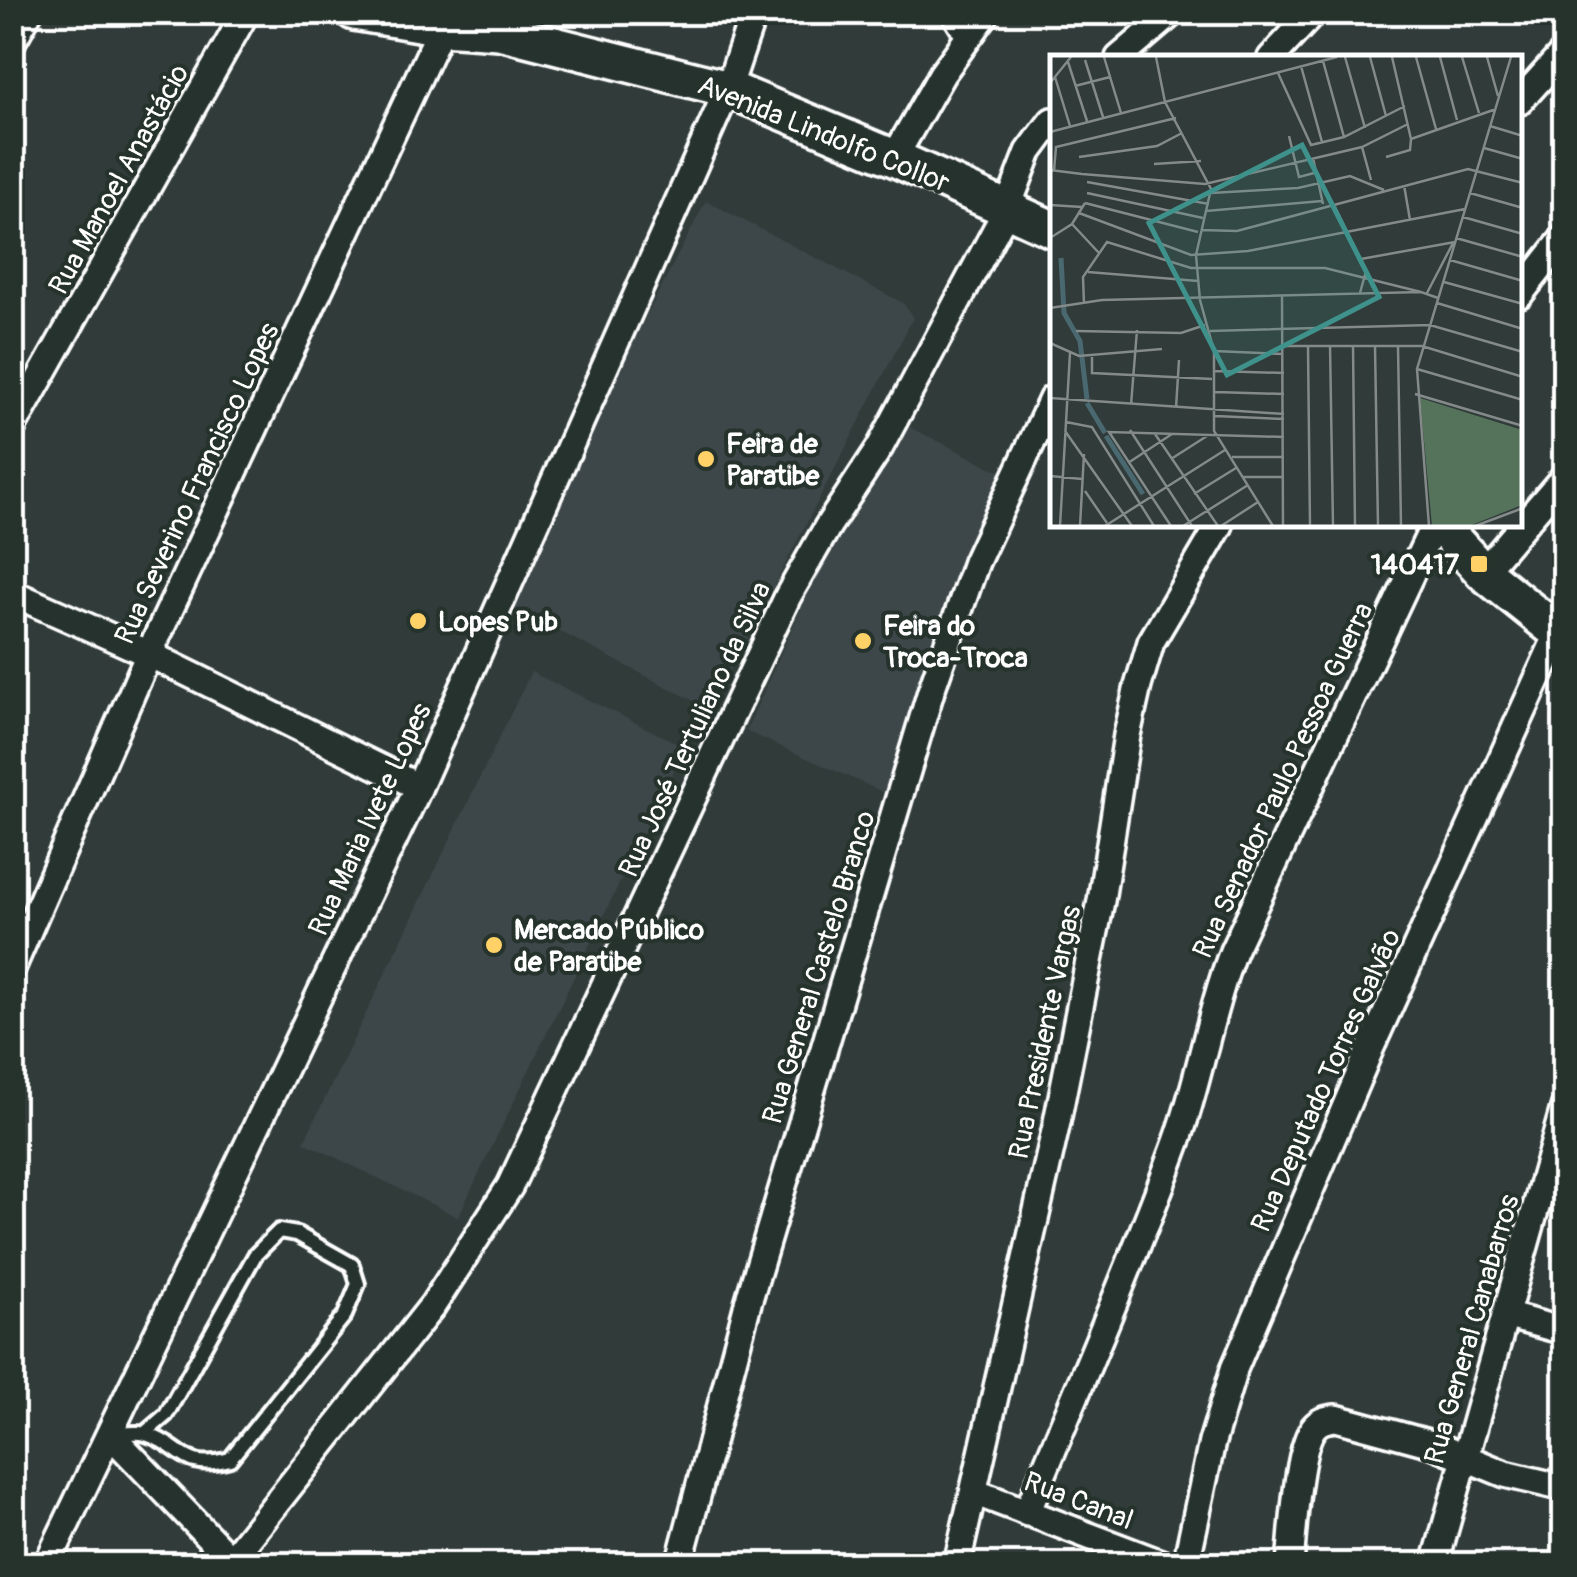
<svg xmlns="http://www.w3.org/2000/svg" width="1577" height="1577" font-family="Pangolin,sans-serif">
	<rect width="100%" height="100%" fill="#313c3a"/>
	<filter id="ink" filterUnits="userSpaceOnUse"><feTurbulence type="fractalNoise" baseFrequency=".01" numOctaves="2"/><feDisplacementMap in="SourceGraphic" scale="20" xChannelSelector="R" yChannelSelector="G"/><feConvolveMatrix kernelMatrix="1 2 1 2 8 2 1 2 1" color-interpolation-filters="sRGB"/></filter>
	<g filter="url(#ink)">
		<path fill="#3e474a" d="M 706,201 L 903,303 L 913,318 L 710,709 L 499,600 Z
			M 909,427 L 1001,472 L 885,793 L 746,731 L 827,551 Z
			M 531,672 L 685,747 L 458,1217 L 304,1142 Z"/>
		<g fill="none" stroke-linecap="round" stroke-linejoin="round">
			<defs>
				<path id="service" d="M 113,1435 C 123,1434 137,1431 146,1434 C 184,1446 181,1472 230,1459 L 345,1315 L 358,1284 L 352,1265 L 297,1234 L 279,1231 L 255,1255 L 166,1415 L 145,1433"/>
				<path id="minor" d="M 954,12 L 969,36
					M 12,42 L 29,12
					M 1119,58 L 1173,12
					M 1271,58 L 1314,12
					M 1520,101 L 1564,52
					M 894,158 L 942,74 L 987,12
					M 1520,294 L 1564,238
					M 12,428 L 246,12
					M 1483,572 L 1564,477
					M 12,593 L 149,654 L 419,787
					M 12,968 L 149,654 L 442,27
					M 1505,1315 L 1564,1331
					M 111,1435 L 235,1564
					M 974,1492 L 1163,1564
					M 1027,1513 C 1077,1389 1131,1268 1177,1142 C 1200,1079 1209,1013 1233,951 L 1434,525
					M 47,1564 L 419,787 L 728,89 L 754,12
					M 228,1564 L 433,1305 L 510,1186 L 788,596 L 828,526 L 880,447 L 1007,209 L 1029,152 L 1052,121
					M 679,1564 L 748,1303 L 931,691 L 976,562 L 1052,399
					M 957,1564 L 1057,1122 L 1101,901 L 1127,735 L 1138,686 L 1151,642 L 1220,525
					M 1186,1564 L 1212,1442 L 1234,1369 L 1371,1047 L 1558,634
					M 1290,1564 C 1293,1536 1297,1445 1315,1426 C 1321,1420 1327,1419 1336,1418 L 1432,1444 L 1505,1474 L 1564,1488
					M 1435,1564 L 1564,1108"/>
				<path id="secondary" d="M 354,12 L 442,27 L 499,31 L 728,89 L 894,158 L 1052,229
					M 1440,525 L 1483,572 L 1564,637"/>
			</defs>
			<use href="#service" stroke="#fff" stroke-width="20"/>
			<use href="#minor" stroke="#fff" stroke-width="32"/>
			<use href="#secondary" stroke="#fff" stroke-width="42"/>
			<use href="#service" stroke="#26332d" stroke-width="12"/>
			<use href="#minor" stroke="#26332d" stroke-width="25"/>
			<use href="#secondary" stroke="#26332d" stroke-width="35"/>
		</g>
	</g>
	<g fill="#ffd166" stroke="#26332d" stroke-width="4">
		<circle cx="706" cy="459" r="10"/>
		<rect x="1469" y="554" width="20" height="20" rx="5"/>
		<circle cx="418" cy="621" r="10"/>
		<circle cx="863" cy="641" r="10"/>
		<circle cx="494" cy="945" r="10"/>
	</g>
	<g text-anchor="middle" stroke-width="8" stroke-linejoin="round" paint-order="stroke">
		<g font-size="28" fill="#fff" stroke="#26332d">
			<text transform="translate(824 133) rotate(22)" y="10">Avenida Lindolfo Collor</text>
			<text transform="translate(118 179) rotate(-61)" y="10">Rua Manoel Anastácio</text>
			<text transform="translate(196 483) rotate(-65)" y="10">Rua Severino Francisco Lopes</text>
			<text transform="translate(694 729) rotate(-65)" y="10">Rua José Tertuliano da Silva</text>
			<text transform="translate(1282 780) rotate(-65)" y="10">Rua Senador Paulo Pessoa Guerra</text>
			<text transform="translate(369 819) rotate(-65)" y="10">Rua Maria Ivete Lopes</text>
			<text transform="translate(818 967) rotate(-73)" y="10">Rua General Castelo Branco</text>
			<text transform="translate(1044 1032) rotate(-78)" y="10">Rua Presidente Vargas</text>
			<text transform="translate(1325 1080) rotate(-66)" y="10">Rua Deputado Torres Galvão</text>
			<text transform="translate(1471 1329) rotate(-74)" y="10">Rua General Canabarros</text>
			<text transform="translate(1079 1500) rotate(21)" y="10">Rua Canal</text>
		</g>
		<g font-size="28" font-weight="bold" fill="#fff" stroke="#26332d" text-anchor="start">
			<text x="726" y="453">Feira de<tspan x="726" dy="32">Paratibe</tspan></text>
			<text x="1459" y="574" text-anchor="end">140417</text>
			<text x="438" y="631">Lopes Pub</text>
			<text x="883" y="635">Feira do<tspan x="883" dy="32">Troca-Troca</tspan></text>
			<text x="514" y="939">Mercado Público<tspan x="514" dy="32">de Paratibe</tspan></text>
		</g>
	</g>
	<g transform="translate(1050 55)">
		<rect width="472" height="472" fill="#313c3a"/>
		<path d="M 370,343 L 472,375 L 472,450 L 419,471 L 382,471 Z" fill="#55735b"/>
		<path fill="none" stroke="#496870" stroke-width="5" d="M 11,203 L 14,258 L 30,286 L 37,344M 37,348 L 55,378M 56,381 L 93,439"/>
		<path fill="none" stroke="#838a89" stroke-width="2.5" d="M 54,2 L 71,58M 106,2 L 115,47M 295,2 L 315,73M 320,2 L 336,61M 366,2 L 386,74M 390,2 L 407,65M 412,2 L 429,58M 437,2 L 448,41M 35,5 L 53,62M 273,6 L 294,82M 18,7 L 37,66M 251,11 L 272,87M 228,18 L 261,90 L 294,82 L 355,51M 5,22 L 20,71M 0,28 L 21,2M 25,31 L 60,22M 115,47 L 161,134 L 146,200 L 150,245 L 164,296 L 164,376 L 223,471M 440,71 L 473,81M 0,77 L 287,2M 239,81 L 249,122 L 268,117M 361,84 L 446,54M 312,92 L 321,125M 434,93 L 473,104M 29,102 L 107,91 L 132,78M 336,102 L 360,95 L 361,84 L 342,2M 263,103 L 273,149M 104,109 L 151,106M 0,115 L 32,119M 4,116 L 6,92 L 126,63M 32,119 L 155,129 L 312,92 L 358,69M 37,127 L 159,149M 354,130 L 360,165M 37,138 L 153,163M 161,138 L 248,133 L 300,121 L 334,135M 420,138 L 473,153M 35,148 L 148,177M 0,150 L 32,152M 284,150 L 316,216 L 310,238M 156,156 L 272,146M 29,158 L 141,200 L 198,196 L 415,154M 413,162 L 473,179M 22,169 L 49,198M 151,175 L 187,176 L 418,114 L 473,128M 0,183 L 22,169 L 35,148M 406,183 L 473,202M 311,204 L 405,187M 400,205 L 473,226M 0,217 L 1,183M 38,217 L 148,226M 394,227 L 473,249M 377,238 L 403,188M 232,241 L 233,471M 387,248 L 473,274M 34,249 L 33,222 L 57,187 L 141,213 L 275,213 L 371,237M 0,253 L 52,245 L 371,237 L 388,243M 26,276 L 131,278 L 155,270M 160,276 L 380,270 L 473,297M 0,288 L 29,301 L 112,294M 280,290 L 283,471M 303,290 L 305,471M 234,291 L 372,291 L 473,322M 258,291 L 260,471M 325,291 L 328,471M 348,291 L 351,471M 164,296 L 233,299M 42,302 L 42,318 L 162,324M 367,314 L 473,345M 165,316 L 234,318M 165,337 L 234,339M 365,339 L 473,371M 0,343 L 234,359M 81,350 L 87,275M 126,353 L 129,305M 165,361 L 234,364M 16,367 L 42,372 L 104,471M 80,375 L 142,471M 15,376 L 82,471M 105,379 L 168,471M 182,402 L 234,402M 121,404 L 157,381M 78,408 L 122,379M 0,421 L 32,424M 193,422 L 234,422M 35,436 L 57,468M 144,439 L 186,413M 10,471 L 20,298M 30,471 L 34,399M 55,471 L 175,395M 121,471 L 59,377 L 234,382M 133,471 L 198,430M 171,471 L 208,447M 379,471 L 367,314 L 461,2M 425,471 L 473,453"/>
		<path fill="#3f918b" fill-opacity="0.15" stroke="#3f918b" stroke-width="5" d="M 252,90 L 329,242 L 177,320 L 99,168 Z"/>
		<rect width="472" height="472" fill="none" stroke="#fff" stroke-width="5"/>
	</g>
	<rect width="1577" height="1577" fill="none" stroke="#26332d" stroke-width="50"/>
	<rect x="25" y="25" width="1527" height="1527" fill="none" stroke="#fff" stroke-width="4" filter="url(#ink)"/>
</svg>
